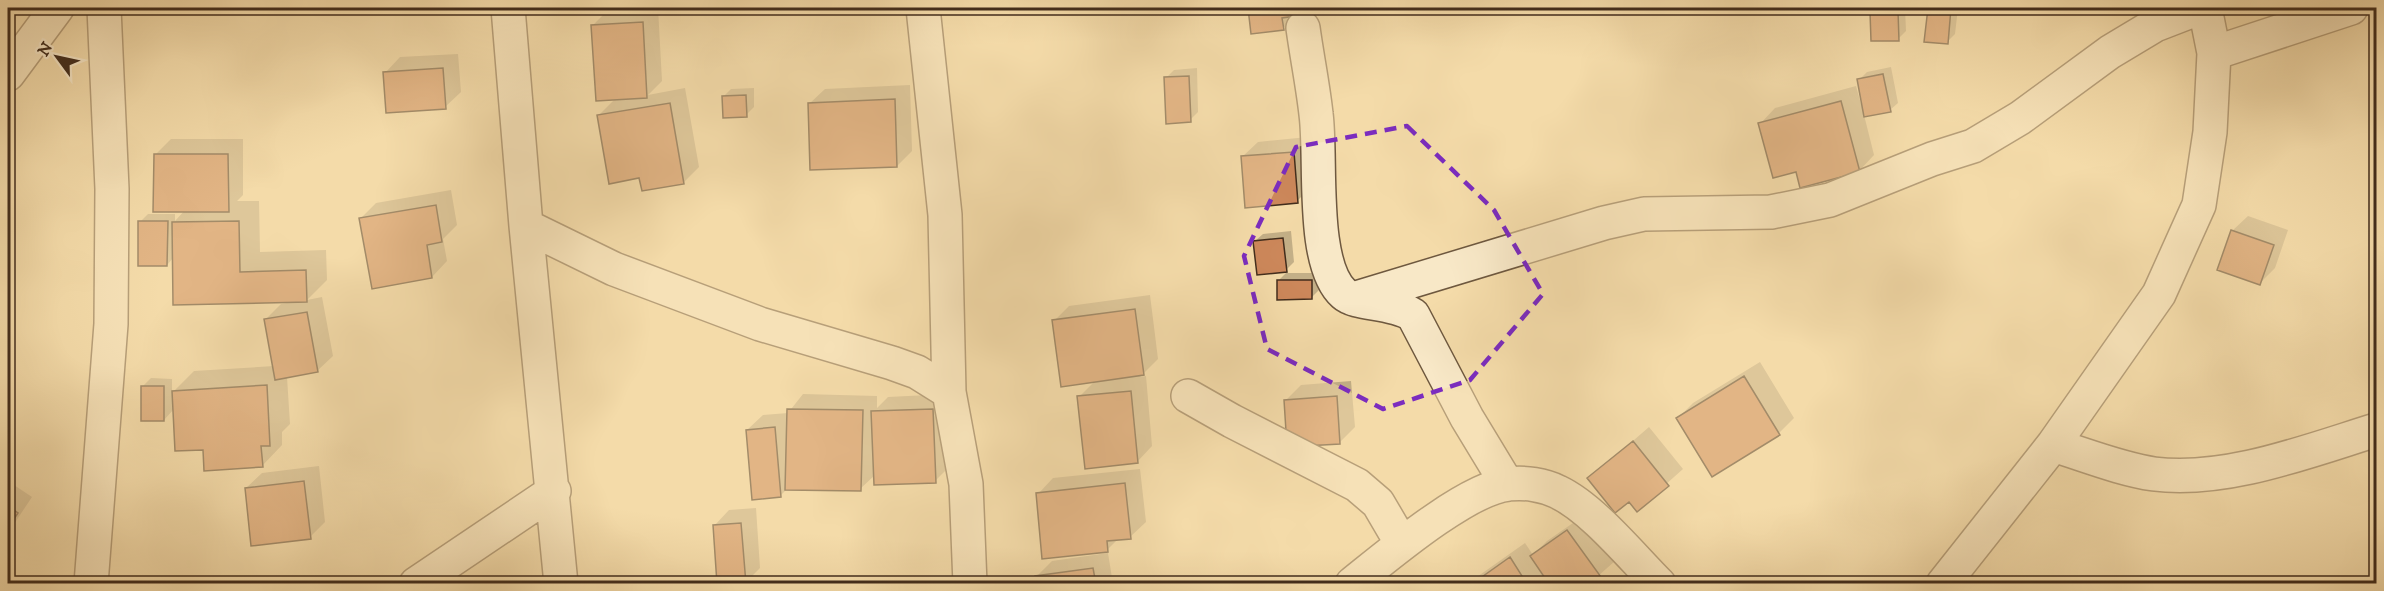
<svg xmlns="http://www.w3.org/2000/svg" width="2384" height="591" font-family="'IM FELL DW Pica',serif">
	<rect width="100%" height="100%" fill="#f4dba9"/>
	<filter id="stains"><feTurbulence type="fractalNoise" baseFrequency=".00333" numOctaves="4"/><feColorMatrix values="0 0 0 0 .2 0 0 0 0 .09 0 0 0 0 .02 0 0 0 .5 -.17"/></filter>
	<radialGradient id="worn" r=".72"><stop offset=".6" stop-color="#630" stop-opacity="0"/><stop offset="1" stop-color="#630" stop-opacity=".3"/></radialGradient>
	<path fill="#0003" d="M 658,8 L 662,81 L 648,95 L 685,88 L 699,167 L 684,182 L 643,189 L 641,177 L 598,116 L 616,98 L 593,25 L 608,10 Z
		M 1249,8 L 1308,8 L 1283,28 L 1252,32 Z
		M 1876,8 L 1905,8 L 1906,31 L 1898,39 L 1872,12 Z
		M 1929,8 L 1958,8 L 1955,34 L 1947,42 L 1926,41 Z
		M 458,54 L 461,92 L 445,107 L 385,73 L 400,57 Z
		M 1891,67 L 1898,103 L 1890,110 L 1864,115 L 1874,155 L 1859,171 L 1797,170 L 1760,124 L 1775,108 L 1856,86 L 1861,104 L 1863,103 L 1859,80 L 1867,72 Z
		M 1197,68 L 1198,112 L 1190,120 L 1166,78 L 1174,70 Z
		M 910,85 L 912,151 L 897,166 L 809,104 L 825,89 Z
		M 754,88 L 754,107 L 746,115 L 723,97 L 731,89 Z
		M 1308,137 L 1312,186 L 1297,201 L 1242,157 L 1258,142 Z
		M 171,139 L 243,139 L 243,195 L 237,201 L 259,201 L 260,252 L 326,250 L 327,280 L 307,300 L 322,297 L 333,356 L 317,371 L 287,377 L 290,424 L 282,432 L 282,445 L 262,466 L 204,448 L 174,409 L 164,420 L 143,386 L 151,378 L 172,379 L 172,393 L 194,371 L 274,366 L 265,320 L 281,304 L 293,302 L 174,257 L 167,265 L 140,222 L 148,214 L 175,214 L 175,221 L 185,210 L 155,155 Z
		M 451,190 L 457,225 L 443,239 L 447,261 L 432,277 L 361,218 L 376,203 Z
		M 2248,216 L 2288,230 L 2275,268 L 2260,283 L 2232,231 Z
		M 1291,231 L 1294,262 L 1286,270 L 1255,241 L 1263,234 Z
		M 1286,273 L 1319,273 L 1319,290 L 1311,298 L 1278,281 Z
		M 1150,295 L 1158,359 L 1140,377 L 1146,376 L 1152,446 L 1137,462 L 1079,397 L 1095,381 L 1054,321 L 1069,306 Z
		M 1760,362 L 1794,418 L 1779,433 L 1713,475 L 1678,418 L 1693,403 Z
		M 1351,381 L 1355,427 L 1340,442 L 1286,400 L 1301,385 Z
		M 803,394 L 877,396 L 877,408 L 888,397 L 948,394 L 950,466 L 935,481 L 875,475 L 860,489 L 788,488 L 780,496 L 747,430 L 763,415 L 788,413 Z
		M 1649,427 L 1683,469 L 1637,510 L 1629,500 L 1589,479 Z
		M 319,466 L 325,522 L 310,537 L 246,488 L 262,473 Z
		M 1140,469 L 1146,522 L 1130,537 L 1119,538 L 1107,550 L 1038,494 L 1053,478 Z
		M 8,481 L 32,497 L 8,533 Z
		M 756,508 L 760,568 L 745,583 L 714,526 L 729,510 Z
		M 1583,516 L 1615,561 L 1589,584 L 1467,584 L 1525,543 L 1533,555 L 1547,541 Z
		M 1108,553 L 1113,584 L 1037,584 L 1036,577 L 1052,561 Z"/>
	<path fill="#cc875a" stroke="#422d1c" stroke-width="1.5" d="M 294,8 L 332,8 L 332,9 L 294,14 Z
		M 1248,8 L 1302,8 L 1303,15 L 1282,18 L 1284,30 L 1251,34 Z
		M 1928,8 L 1951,8 L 1948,44 L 1924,42 Z
		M 1898,11 L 1899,41 L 1871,41 L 1870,12 Z
		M 643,22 L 647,98 L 596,101 L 591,25 Z
		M 443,68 L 446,109 L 386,113 L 383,72 Z
		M 1883,74 L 1891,112 L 1864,117 L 1857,79 Z
		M 1189,76 L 1191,122 L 1166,124 L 1164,77 Z
		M 746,95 L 747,117 L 723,118 L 722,96 Z
		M 895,99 L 897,167 L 810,170 L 808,103 Z
		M 1841,101 L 1860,172 L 1800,188 L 1796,172 L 1773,178 L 1758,123 Z
		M 670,103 L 684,184 L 642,191 L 639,178 L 609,184 L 597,115 Z
		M 1294,152 L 1298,203 L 1245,208 L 1241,156 Z
		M 154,154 L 228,154 L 229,212 L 153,212 Z
		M 436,205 L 442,242 L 427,245 L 432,278 L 372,289 L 359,218 Z
		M 138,221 L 168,221 L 167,266 L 138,266 Z
		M 239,221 L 240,272 L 306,270 L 307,302 L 173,305 L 172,222 Z
		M 2231,230 L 2274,245 L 2260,285 L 2217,270 Z
		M 1283,238 L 1287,272 L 1257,275 L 1253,241 Z
		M 1277,280 L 1312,280 L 1312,299 L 1277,300 Z
		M 1135,309 L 1144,375 L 1061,387 L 1052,320 Z
		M 307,312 L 318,372 L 275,380 L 264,319 Z
		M 1744,376 L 1780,435 L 1712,477 L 1676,418 Z
		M 267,385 L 270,446 L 261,446 L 263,467 L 204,471 L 203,450 L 175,451 L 172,391 Z
		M 141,386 L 164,386 L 164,421 L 141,421 Z
		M 1131,391 L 1138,463 L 1085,469 L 1077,396 Z
		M 1337,396 L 1340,444 L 1287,447 L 1284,400 Z
		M 787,409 L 863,410 L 861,491 L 785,490 Z
		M 933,409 L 936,483 L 874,485 L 871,411 Z
		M 775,427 L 781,497 L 752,500 L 746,430 Z
		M 1633,441 L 1669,486 L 1637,512 L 1629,502 L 1615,513 L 1587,478 Z
		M 304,481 L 311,539 L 251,546 L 245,488 Z
		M 1125,483 L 1131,539 L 1107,541 L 1108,552 L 1042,559 L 1036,493 Z
		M 8,506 L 18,513 L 8,528 Z
		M 741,523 L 746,584 L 717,584 L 713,525 Z
		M 1567,530 L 1601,577 L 1591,584 L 1549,584 L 1530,556 Z
		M 1510,557 L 1527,584 L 1472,584 Z
		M 1093,568 L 1096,584 L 1036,584 L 1035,576 Z"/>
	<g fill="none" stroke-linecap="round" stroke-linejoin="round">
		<defs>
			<path id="minor" d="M 508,8 L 526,226 L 561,584
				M 923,8 L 945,215 L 949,392 L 966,484 L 970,584
				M 1303,28 C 1307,57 1313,86 1316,114 C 1322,158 1310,264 1344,294 C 1356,305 1392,301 1413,315 L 1467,418 L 1507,484
				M 2214,53 L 2351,8
				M 8,74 L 57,8
				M 526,226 L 614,269 L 760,324 L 892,363 L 917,372 L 949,392
				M 1353,299 L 1604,223 L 1644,214 L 1771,212 L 1830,200 L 1932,159 L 1973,146 L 2020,118 L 2110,52 L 2155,25 L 2199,8
				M 1188,396 L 1232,421 L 1357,485 L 1378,503 L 1402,544
				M 2053,445 C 2086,455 2120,469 2154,474 C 2226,483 2308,451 2376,430
				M 91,584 L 111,324 L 112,189 L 104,8
				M 416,584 L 554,491
				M 1352,584 C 1387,556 1467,488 1509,484 C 1525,482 1544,485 1558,492 C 1592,508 1631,556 1659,584
				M 1943,584 L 2053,445 L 2159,294 L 2199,205 L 2210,132 L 2214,53 L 2205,8"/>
		</defs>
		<use href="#minor" stroke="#6e583f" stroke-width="36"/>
		<use href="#minor" stroke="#f8e8c7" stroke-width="33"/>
	</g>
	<path d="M0 0H2384V591H0ZM 1407,126 L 1494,210 L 1543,294 L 1470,380 L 1383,409 L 1267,349 L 1244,256 L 1296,147 Z" fill="#f4dba9" fill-opacity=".55" fill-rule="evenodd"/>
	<path fill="none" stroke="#7b2cbf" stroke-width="4.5" stroke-dasharray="12 8" stroke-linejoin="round" d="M 1407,126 L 1494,210 L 1543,294 L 1470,380 L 1383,409 L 1267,349 L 1244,256 L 1296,147 Z"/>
	<rect width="2384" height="591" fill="none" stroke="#f4dba9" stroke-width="30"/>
	<rect x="9" y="9" width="2366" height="573" fill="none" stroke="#422d1c" stroke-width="3"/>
	<rect x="15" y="15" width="2354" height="561" fill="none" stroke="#422d1c" stroke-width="1.5"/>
	<g transform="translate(57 57) rotate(303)" stroke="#f8e8c7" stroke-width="4.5" paint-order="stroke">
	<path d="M0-4.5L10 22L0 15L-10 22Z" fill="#422d1c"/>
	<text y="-9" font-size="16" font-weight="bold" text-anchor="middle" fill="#422d1c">N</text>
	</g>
	<rect width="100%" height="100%" filter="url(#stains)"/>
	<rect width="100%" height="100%" fill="url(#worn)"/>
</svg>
